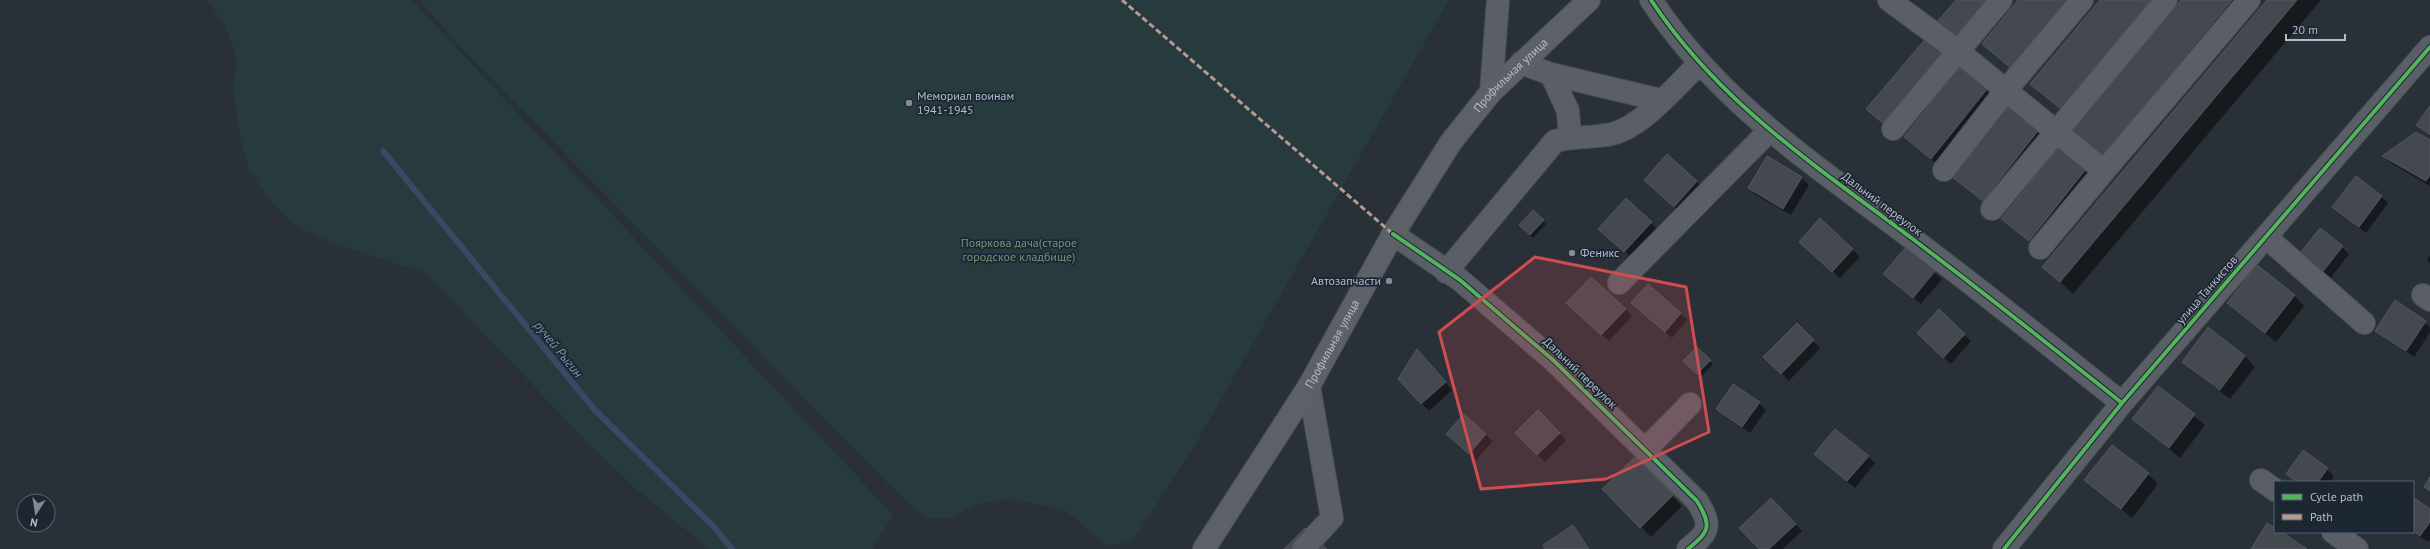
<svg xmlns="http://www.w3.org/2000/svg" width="2430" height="549" font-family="'PT Sans',sans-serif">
	<rect width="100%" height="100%" fill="#2a3038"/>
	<path fill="#273a3e" d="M 207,0 L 412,0 L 893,515 L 872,549 L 709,549 L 634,487 L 588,443 L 426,273 L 332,243 L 292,224 L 268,198 L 249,169 L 240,138 L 233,87 L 237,59 L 226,27 Z
		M 419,0 L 1449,0 L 1194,447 L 1132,542 L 1107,546 L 1065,510 L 1010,499 L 977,504 L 950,518 L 924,517 L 890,486 L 454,40 Z"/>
	<path fill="#0007" d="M 1957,0 L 2010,0 L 1968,49 L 1952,35 Z
		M 2020,0 L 2026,81 L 1983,44 Z
		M 2101,0 L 2173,0 L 2074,121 L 2032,84 Z
		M 2182,0 L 2244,0 L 2112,172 L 2083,148 Z
		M 2268,0 L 2321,0 L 2073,294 L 2044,267 Z
		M 1965,62 L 2002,94 L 1942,168 L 1905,137 Z
		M 2011,105 L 2051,138 L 1994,210 L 1954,177 Z
		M 2430,107 L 2430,136 L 2417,125 Z
		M 2430,141 L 2430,186 L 2391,163 L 2384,157 Z
		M 1767,157 L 1802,178 L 1809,185 L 1791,215 L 1756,195 L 1749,188 Z
		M 2087,168 L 2097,179 L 2039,250 L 2003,219 Z
		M 1696,181 L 1703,188 L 1681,213 L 1652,187 Z
		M 2381,196 L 2388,203 L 2366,233 L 2334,207 Z
		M 1626,200 L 1658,230 L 1632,258 L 1606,235 Z
		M 1533,211 L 1546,224 L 1533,238 L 1520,225 Z
		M 1820,220 L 1860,257 L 1840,278 L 1807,248 Z
		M 2342,247 L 2349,254 L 2329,280 L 2306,262 Z
		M 1906,248 L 1942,279 L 1921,304 L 1885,274 Z
		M 2430,256 L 2430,263 L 2427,260 Z
		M 2294,295 L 2304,306 L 2276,342 L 2229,303 Z
		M 2395,302 L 2430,327 L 2430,332 L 2414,357 L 2376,330 Z
		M 1625,309 L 1632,316 L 1609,341 L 1575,310 Z
		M 1639,309 L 1680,313 L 1687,320 L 1672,338 Z
		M 1797,325 L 1820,348 L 1789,381 L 1765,357 Z
		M 1964,335 L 1971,341 L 1951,364 L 1925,340 Z
		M 1697,348 L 1713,364 L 1701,377 L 1685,361 Z
		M 2245,356 L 2255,367 L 2230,399 L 2183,362 Z
		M 1424,357 L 1452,390 L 1429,411 L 1400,379 Z
		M 2158,387 L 2205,425 L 2180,458 L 2133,419 Z
		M 1759,403 L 1766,410 L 1750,433 L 1717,409 Z
		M 1538,411 L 1566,440 L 1545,462 L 1516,433 Z
		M 1464,416 L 1493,441 L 1476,460 L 1455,441 Z
		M 1815,454 L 1868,456 L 1875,463 L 1855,488 Z
		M 1635,459 L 1682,506 L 1651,537 L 1604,489 Z
		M 2327,469 L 2334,476 L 2330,482 L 2296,482 L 2287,474 Z
		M 2148,474 L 2158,484 L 2132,518 L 2086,480 Z
		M 1771,499 L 1802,531 L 1783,549 L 1761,549 Z
		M 2413,499 L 2430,510 L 2430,539 L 2428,542 L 2413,532 Z
		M 1573,526 L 1590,549 L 1547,549 Z"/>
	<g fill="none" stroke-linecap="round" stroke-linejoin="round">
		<path stroke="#384963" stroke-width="6" d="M 383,151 L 594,409 L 713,526 L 732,549"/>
	</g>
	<path fill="#444950" stroke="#52575f" d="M 1956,0 L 1986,0 L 1955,37 L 1937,22 Z
		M 2018,0 L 2069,0 L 2012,69 L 1982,44 Z
		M 2100,0 L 2150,0 L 2061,109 L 2030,84 Z
		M 2181,0 L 2232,0 L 2098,160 L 2069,135 Z
		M 2267,0 L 2297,0 L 2060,282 L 2042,267 Z
		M 1928,36 L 1945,50 L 1884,124 L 1866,109 Z
		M 1965,61 L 1992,83 L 1931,159 L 1904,137 Z
		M 2011,103 L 2041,127 L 1983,201 L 1952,177 Z
		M 2430,106 L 2430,135 L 2416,125 Z
		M 2416,132 L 2430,140 L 2430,175 L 2426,181 L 2382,156 Z
		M 2060,146 L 2087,168 L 2029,241 L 2001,219 Z
		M 1667,154 L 1697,181 L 1674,207 L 1644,180 Z
		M 1767,156 L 1802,177 L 1783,209 L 1748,188 Z
		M 2356,176 L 2382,196 L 2359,227 L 2332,207 Z
		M 1626,198 L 1652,222 L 1624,252 L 1598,229 Z
		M 1533,210 L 1544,220 L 1530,235 L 1519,225 Z
		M 1820,218 L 1853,249 L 1832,272 L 1799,242 Z
		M 2320,228 L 2343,246 L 2321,274 L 2298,256 Z
		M 1906,247 L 1935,271 L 1913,298 L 1883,274 Z
		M 2257,265 L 2295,295 L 2265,333 L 2227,303 Z
		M 1591,277 L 1626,309 L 1601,335 L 1566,303 Z
		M 1648,284 L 1681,313 L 1665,332 L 1631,303 Z
		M 2395,300 L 2426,321 L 2406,351 L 2375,331 Z
		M 1939,309 L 1965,334 L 1943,358 L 1917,333 Z
		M 1797,323 L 1814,340 L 1781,374 L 1763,357 Z
		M 2208,327 L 2245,356 L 2220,390 L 2182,362 Z
		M 1697,347 L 1711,360 L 1697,374 L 1683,361 Z
		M 1417,349 L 1446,382 L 1421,404 L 1398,379 Z
		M 1733,384 L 1760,402 L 1742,427 L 1716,409 Z
		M 2158,386 L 2195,414 L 2169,448 L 2132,419 Z
		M 1538,410 L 1560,433 L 1537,455 L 1515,433 Z
		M 1464,414 L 1486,434 L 1469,454 L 1446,434 Z
		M 1835,429 L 1869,456 L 1847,481 L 1814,454 Z
		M 2112,445 L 2149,473 L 2121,509 L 2084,480 Z
		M 2303,450 L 2328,468 L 2318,482 L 2297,482 L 2286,474 Z
		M 1635,457 L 1673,495 L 1640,528 L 1602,489 Z
		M 2430,477 L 2430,491 L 2424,487 Z
		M 2413,497 L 2430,509 L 2430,522 L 2420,536 L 2413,531 Z
		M 1771,498 L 1796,524 L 1769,549 L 1759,549 L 1739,528 Z
		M 2267,523 L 2275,528 L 2275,532 L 2282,532 L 2307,549 L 2251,549 Z
		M 1573,525 L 1589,549 L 1545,549 L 1543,545 Z
		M 1305,528 L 1327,549 L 1284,549 Z"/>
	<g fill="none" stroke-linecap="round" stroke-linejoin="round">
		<defs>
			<path id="minor" d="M 1651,0 C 1718,102 1815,165 1910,237 C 1982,291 2052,347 2122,403
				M 1889,0 L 1958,51 L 2104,171 L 2040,248
				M 1521,63 L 1551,74 L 1660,100
				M 1551,74 L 1568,111 L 1570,137
				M 1491,92 L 1498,0
				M 1893,129 L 2001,0
				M 1944,170 L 2006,90 L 2082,0
				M 2104,171 L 2249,0
				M 1992,209 L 2166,0
				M 1393,234 L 1460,280 L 1553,360 L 1697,501 C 1712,526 1710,531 1688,549
				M 2266,237 L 2364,323
				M 1446,272 L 1555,141 C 1574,136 1593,138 1612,134 C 1643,126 1676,86 1699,64
				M 1619,283 L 1769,131
				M 2423,295 L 2430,300
				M 1645,450 L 1690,404
				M 2261,480 L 2275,490
				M 2333,532 L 2357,549
				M 1303,549 L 1332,518 L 1309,386
				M 2004,549 L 2122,403 L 2430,47"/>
			<g id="major">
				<path id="s1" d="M 1204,549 L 1309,386 L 1393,234 L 1451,142 L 1491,92 L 1589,0"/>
			</g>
		</defs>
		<use href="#minor" stroke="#484c53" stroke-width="24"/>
		<use href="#major" stroke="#484c55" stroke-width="24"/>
		<use href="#minor" stroke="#5a5e66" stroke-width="22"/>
		<use href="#major" stroke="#5c6168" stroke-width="22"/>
		<path stroke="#b69a8f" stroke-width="3" stroke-dasharray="6 3" stroke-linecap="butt" d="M 1122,0 L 1393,234"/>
		<defs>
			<path id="cycleway" d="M 1651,0 C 1718,102 1815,165 1910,237 C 1982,291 2052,347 2122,403
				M 1393,234 L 1460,280 L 1553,360 L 1697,501 C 1712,526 1710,531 1688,549
				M 2004,549 L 2122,403 L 2430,47"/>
		</defs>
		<use href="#cycleway" stroke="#1d2633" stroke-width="6"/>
		<use href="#cycleway" stroke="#56b35d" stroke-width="4"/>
	</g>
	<path fill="#ce4d50" fill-opacity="0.2" stroke="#ce4d50" stroke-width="3" stroke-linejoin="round" d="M 1535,257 L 1686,287 L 1709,432 L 1606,479 L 1481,489 L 1439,332 Z"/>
	<g fill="#848b96" stroke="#1d2633" stroke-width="1.5">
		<circle cx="909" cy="103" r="4"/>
		<circle cx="1572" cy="253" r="4"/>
		<circle cx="1389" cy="281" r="4"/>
	</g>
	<g text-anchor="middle" stroke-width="3.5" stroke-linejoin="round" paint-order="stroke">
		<g font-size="12" fill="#b4bcc9" stroke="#1d2633">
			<text dy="4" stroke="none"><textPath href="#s1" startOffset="566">Профильная улица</textPath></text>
			<text transform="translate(1882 204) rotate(37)" y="4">Дальний переулок</text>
			<text transform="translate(2207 290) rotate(-49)" y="4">улица Танкистов</text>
			<text dy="4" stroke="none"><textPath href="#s1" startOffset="242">Профильная улица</textPath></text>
			<text transform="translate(1580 373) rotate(44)" y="4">Дальний переулок</text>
		</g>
		<g font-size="12" fill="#b4bcc9" stroke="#1d2633" text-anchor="start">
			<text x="917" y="100">Мемориал воинам<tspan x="917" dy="14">1941-1945</tspan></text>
			<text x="1580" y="257">Феникс</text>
			<text x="1381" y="285" text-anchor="end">Автозапчасти</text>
		</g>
		<g font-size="12" fill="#6b9a76" stroke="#1d2633">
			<text x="1019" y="247">Пояркова дача(старое<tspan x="1019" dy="14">городское кладбище)</tspan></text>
		</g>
		<g font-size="13" font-style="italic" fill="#7c92b1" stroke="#1d2633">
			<text transform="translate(559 349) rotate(51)" y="5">ручей Рыгин</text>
		</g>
	</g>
	<rect x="2274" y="481" width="140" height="52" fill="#1d2633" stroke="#59626f"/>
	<rect x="2282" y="494" width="20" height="6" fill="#56b35d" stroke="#59626f"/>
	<text x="2310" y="501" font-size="12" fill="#b4bcc9">Cycle path</text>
	<rect x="2282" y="514" width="20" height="6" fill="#b69a8f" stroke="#59626f"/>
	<text x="2310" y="521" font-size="12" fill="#b4bcc9">Path</text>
	<g transform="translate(36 513) rotate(192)"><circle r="19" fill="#1d2633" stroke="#59626f"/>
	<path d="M0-3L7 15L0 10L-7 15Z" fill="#848b96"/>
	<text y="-6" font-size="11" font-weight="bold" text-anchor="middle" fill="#b4bcc9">N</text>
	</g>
	<path d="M2286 34v6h59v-6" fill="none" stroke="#b4bcc9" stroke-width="2"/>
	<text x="2292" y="34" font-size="12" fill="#b4bcc9" stroke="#1d2633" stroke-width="3" paint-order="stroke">20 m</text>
</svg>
